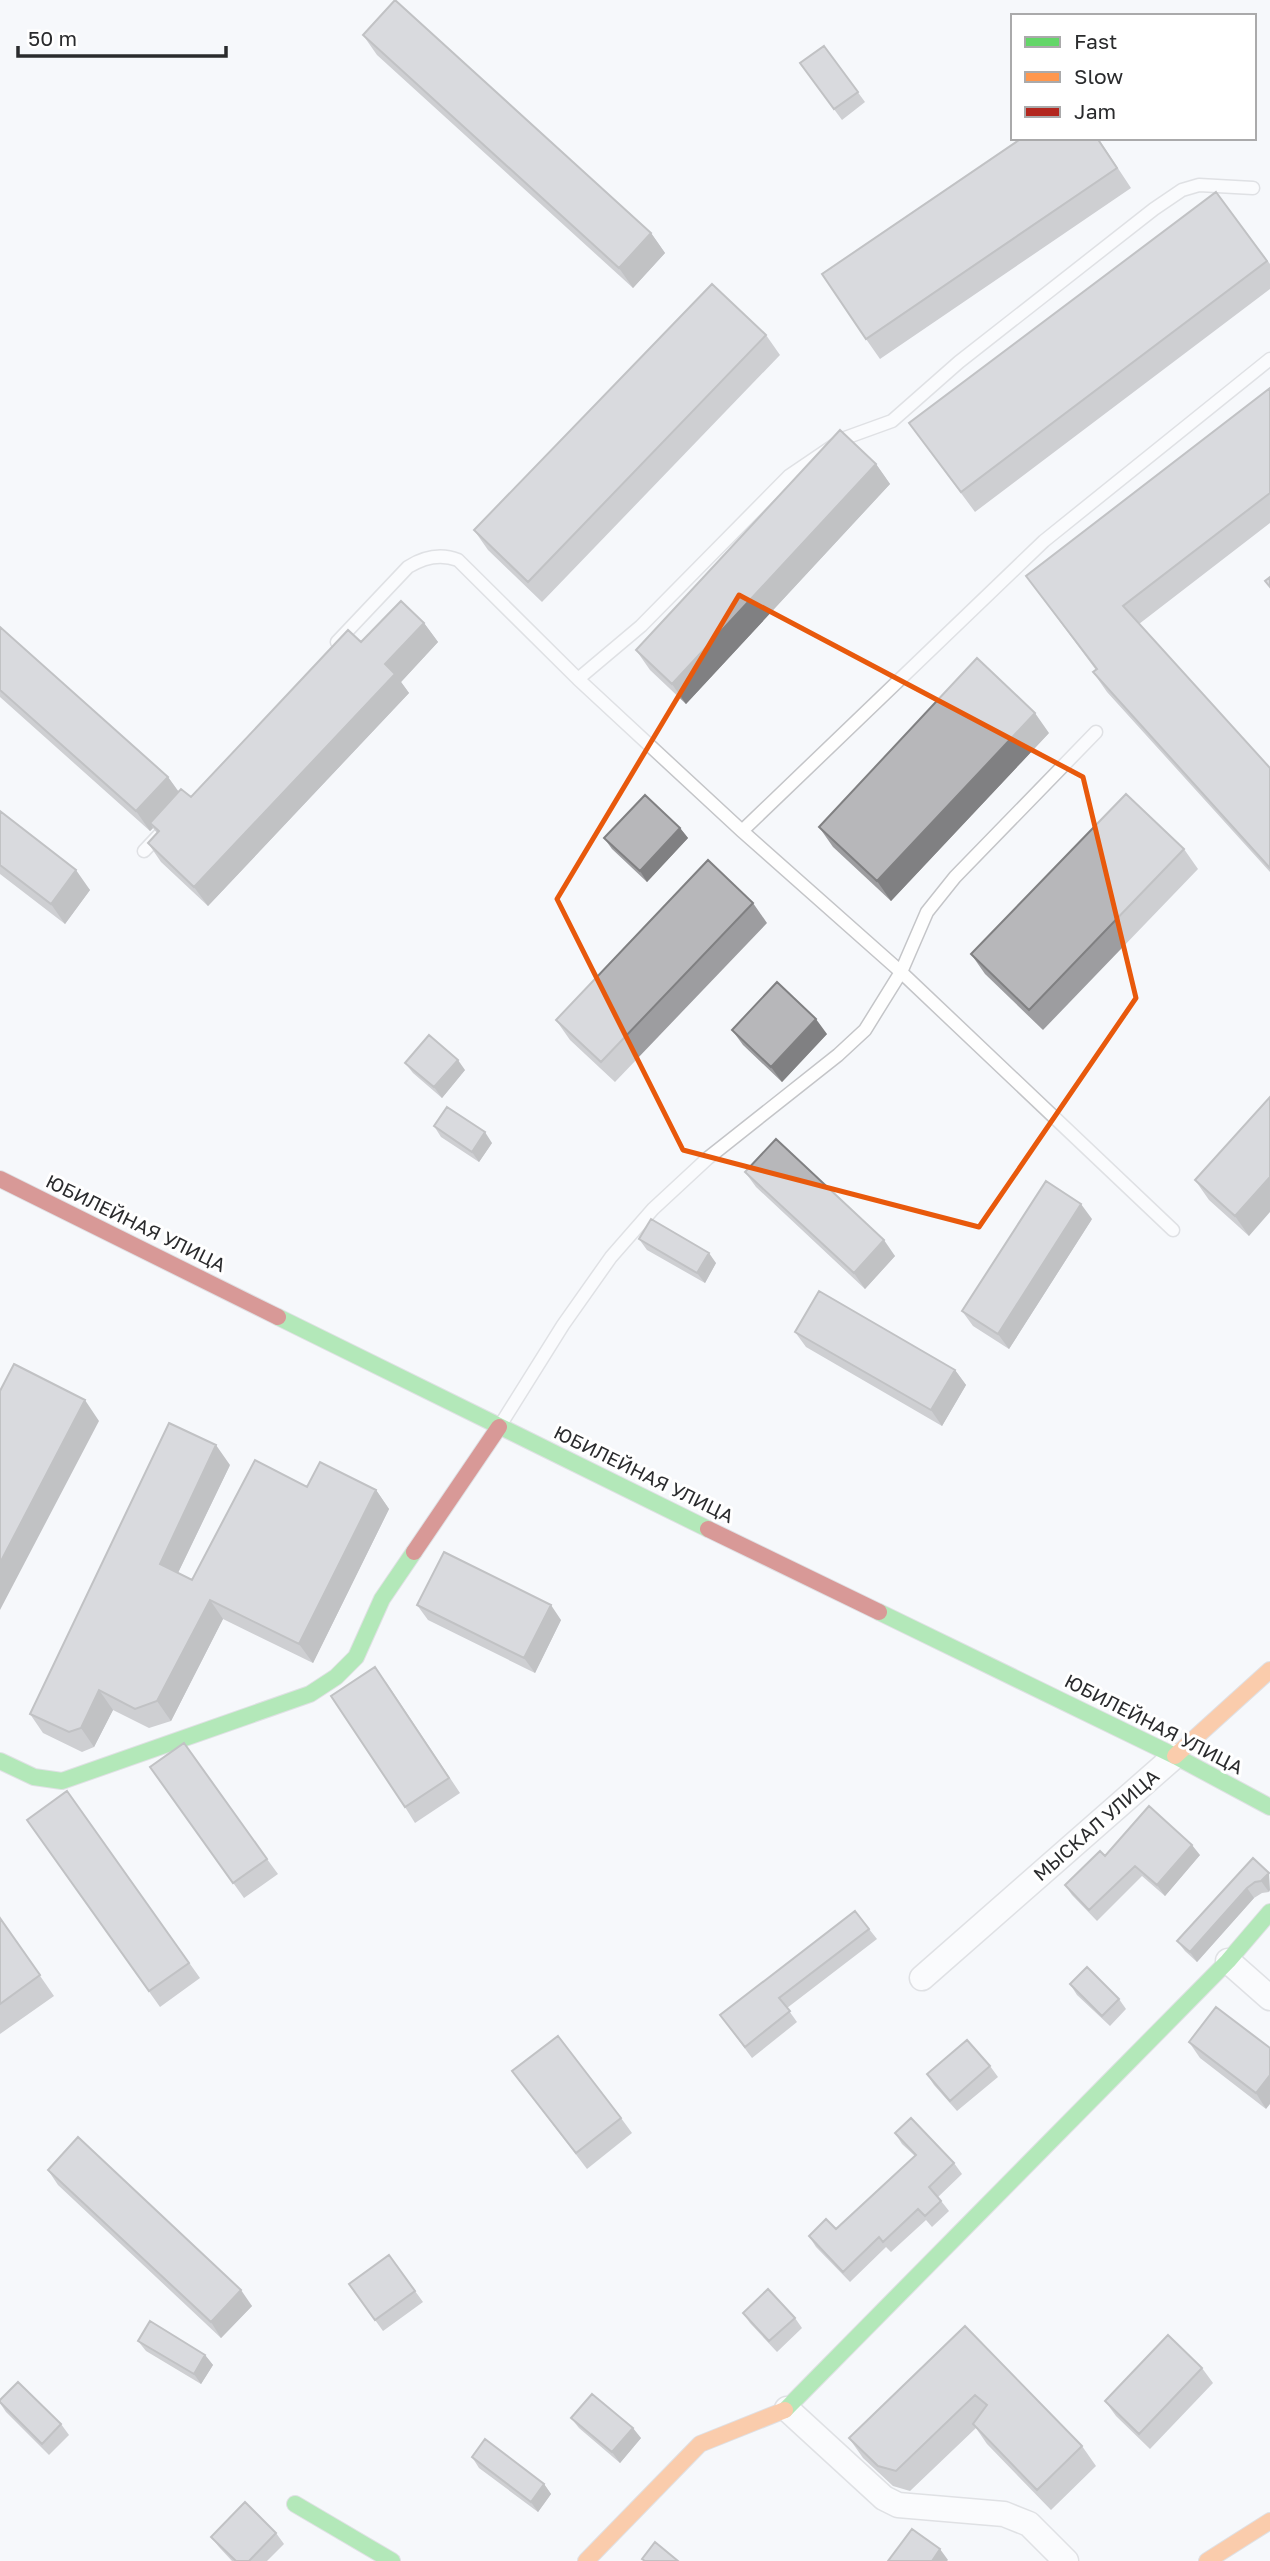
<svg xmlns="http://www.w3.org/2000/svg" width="1270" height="2561" font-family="'Golos Text',sans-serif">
	<rect width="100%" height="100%" fill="#f6f8fb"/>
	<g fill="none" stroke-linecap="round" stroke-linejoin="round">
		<defs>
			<path id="lane" d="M 337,642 L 408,567 C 424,557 440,553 458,560 L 578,679 L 742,831 L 901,972 L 1173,1230
				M 578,679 L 641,626 L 789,476 L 845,438 L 892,421 L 959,362 L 1154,209 L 1182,190 L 1199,185 L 1253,188
				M 742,831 L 1044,541 L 1270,359
				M 144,851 L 161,833
				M 501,1424 L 563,1325 L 611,1257 L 653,1209 L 708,1158 L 838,1055 L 865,1030 L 901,972 L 927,912 L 955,877 L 1096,732"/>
			<path id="street" d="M 1228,1961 L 1270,1998
				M 922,1978 L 1175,1756
				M 787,2409 L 884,2498 L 898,2505 L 1004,2514 L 1029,2524 L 1066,2561"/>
			<path id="fast" d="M 278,1317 L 708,1529
				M 879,1612 L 1175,1756 L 1270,1807
				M 0,1761 L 34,1777 L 62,1781 L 310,1694 L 336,1677 L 356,1657 L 382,1599 L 414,1552
				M 785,2410 L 1228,1961 L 1270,1912
				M 295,2504 L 392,2561"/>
			<path id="slow" d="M 1175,1756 L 1270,1670
				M 586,2561 L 700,2444 L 785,2410
				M 1207,2561 L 1270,2521"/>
			<path id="jam" d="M 0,1179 L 278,1317
				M 708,1529 L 879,1612
				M 414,1552 L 499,1427"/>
		</defs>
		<use href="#lane" stroke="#c4c5c8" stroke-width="15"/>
		<use href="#street" stroke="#c4c5c8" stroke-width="27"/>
		<use href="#fast" stroke="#c4c5c8" stroke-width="18"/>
		<use href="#slow" stroke="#c4c5c8" stroke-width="18"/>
		<use href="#jam" stroke="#c4c5c8" stroke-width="18"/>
		<use href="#lane" stroke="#fefefe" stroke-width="12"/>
		<use href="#street" stroke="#fefefe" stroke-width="24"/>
		<use href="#fast" stroke="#63d668" stroke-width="16"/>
		<use href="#slow" stroke="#ff974d" stroke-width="16"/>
		<use href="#jam" stroke="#b3261e" stroke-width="16"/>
	</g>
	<path fill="#9d9da0" d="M 363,35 L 651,233 L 665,253 L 633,288 L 377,55 Z
		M 824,46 L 865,102 L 842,120 L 800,63 Z
		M 1098,138 L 1131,188 L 880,359 L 866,339 Z
		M 1216,192 L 1270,264 L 1270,289 L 975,512 L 909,423 Z
		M 766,335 L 780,355 L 542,602 L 488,550 L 474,530 Z
		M 1270,388 L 1270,523 L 1139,624 L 1270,768 L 1270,872 L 1107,692 L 1093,672 L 1096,670 L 1026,576 Z
		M 876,464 L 890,484 L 686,704 L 650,670 L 636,650 Z
		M 424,623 L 438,642 L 401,682 L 409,693 L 208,906 L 161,862 L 148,843 L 157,833 L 153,828 L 150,831 L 0,697 L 0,627 L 168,777 L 179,792 L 191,797 L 361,642 Z
		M 1049,733 L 891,901 L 833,847 L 819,827 Z
		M 0,811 L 90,890 L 65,924 L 0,874 Z
		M 680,828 L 688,838 L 647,882 L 612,849 L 604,838 Z
		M 1184,849 L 1198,869 L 1043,1030 L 985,974 L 971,954 Z
		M 753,903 L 767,923 L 615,1082 L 570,1040 L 556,1020 Z
		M 732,1030 L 827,1034 L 782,1082 L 743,1045 Z
		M 405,1063 L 465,1070 L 442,1098 L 413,1073 Z
		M 1270,1097 L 1249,1236 L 1209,1200 L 1195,1180 Z
		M 434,1126 L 492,1143 L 479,1162 L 441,1137 Z
		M 745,1172 L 895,1256 L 865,1289 L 756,1187 Z
		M 1092,1219 L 1009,1349 L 973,1326 L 962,1311 Z
		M 639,1239 L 716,1263 L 705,1283 L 647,1250 Z
		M 795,1332 L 955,1370 L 966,1385 L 942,1426 L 806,1347 Z
		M 230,1465 L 178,1573 L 192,1580 L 307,1487 L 376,1490 L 389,1509 L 313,1663 L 223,1619 L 171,1721 L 149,1728 L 113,1710 L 94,1747 L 82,1752 L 43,1733 L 30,1714 Z
		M 417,1605 L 561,1620 L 535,1673 L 428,1620 Z
		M 386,1682 L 460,1793 L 415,1823 L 405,1807 Z
		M 150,1767 L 267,1859 L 278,1874 L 244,1898 Z
		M 67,1791 L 200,1978 L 160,2007 L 27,1820 Z
		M 1200,1855 L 1165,1896 L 1142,1876 L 1097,1921 L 1072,1895 L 1065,1885 L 1105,1856 Z
		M 1253,1858 L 1269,1892 L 1262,1893 L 1254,1898 L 1197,1962 L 1185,1951 L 1177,1941 Z
		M 0,1918 L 54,1996 L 0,2034 Z
		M 869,1929 L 877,1939 L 787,2008 L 797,2022 L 752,2058 L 720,2015 Z
		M 1070,1984 L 1119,1999 L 1126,2009 L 1110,2026 L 1077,1995 Z
		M 1216,2007 L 1266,2109 L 1200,2058 L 1189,2042 Z
		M 990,2066 L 998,2077 L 957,2111 L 934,2085 L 927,2074 Z
		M 512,2071 L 621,2118 L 632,2133 L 587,2169 Z
		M 895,2133 L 954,2163 L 962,2174 L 938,2197 L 949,2211 L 932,2227 L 926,2220 L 891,2252 L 886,2247 L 850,2282 L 816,2247 L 809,2236 L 836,2229 L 915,2156 L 902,2144 Z
		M 48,2170 L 252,2306 L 221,2338 L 58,2185 Z
		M 389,2255 L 423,2302 L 383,2331 L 349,2284 Z
		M 743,2313 L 795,2318 L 802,2328 L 777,2352 L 750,2323 Z
		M 965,2326 L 1082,2446 L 1096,2466 L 1051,2510 L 987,2444 L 976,2428 L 910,2491 L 893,2486 L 863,2458 L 849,2438 Z
		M 138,2341 L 205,2355 L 213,2365 L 201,2384 L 146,2351 Z
		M 1202,2368 L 1213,2383 L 1150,2449 L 1116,2416 L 1105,2401 Z
		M 0,2403 L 61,2424 L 69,2435 L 49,2455 L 6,2412 Z
		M 571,2418 L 641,2438 L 620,2463 L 579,2428 Z
		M 472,2457 L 544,2484 L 551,2494 L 538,2512 L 479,2468 Z
		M 276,2533 L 284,2544 L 267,2561 L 232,2561 L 219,2547 L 211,2537 Z"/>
	<path fill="#808082" d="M 651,233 L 665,253 L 633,288 L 619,268 Z
		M 876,464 L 890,484 L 686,704 L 672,684 Z
		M 424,623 L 438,642 L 401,682 L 409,693 L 208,906 L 194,887 L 385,664 Z
		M 1035,713 L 1049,733 L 891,901 L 877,881 Z
		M 168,777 L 182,797 L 150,823 L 153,828 L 150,831 L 136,811 Z
		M 680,828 L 688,838 L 647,882 L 640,871 Z
		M 76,870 L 90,890 L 65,924 L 51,904 Z
		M 816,1019 L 827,1034 L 782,1082 L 771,1067 Z
		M 458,1060 L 465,1070 L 442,1098 L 434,1087 Z
		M 485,1132 L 492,1143 L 479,1162 L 472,1152 Z
		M 1270,1177 L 1270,1212 L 1249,1236 L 1235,1216 Z
		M 1081,1204 L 1092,1219 L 1009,1349 L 998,1334 Z
		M 884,1240 L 895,1256 L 865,1289 L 854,1273 Z
		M 709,1253 L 716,1263 L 705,1283 L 697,1273 Z
		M 955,1370 L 966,1385 L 942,1426 L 931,1410 Z
		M 85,1400 L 99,1421 L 0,1610 L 0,1563 Z
		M 216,1445 L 230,1465 L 173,1583 L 160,1564 Z
		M 376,1490 L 389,1509 L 313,1663 L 299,1644 Z
		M 210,1600 L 223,1619 L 171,1721 L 157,1701 Z
		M 551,1605 L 561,1620 L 535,1673 L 524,1658 Z
		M 99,1690 L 113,1710 L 94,1747 L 81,1728 Z
		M 1192,1845 L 1200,1855 L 1165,1896 L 1157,1885 Z
		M 1269,1873 L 1270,1890 L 1269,1892 L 1261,1881 Z
		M 1247,1888 L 1254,1898 L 1197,1962 L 1190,1952 Z
		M 1270,2075 L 1270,2104 L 1266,2109 L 1256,2093 Z
		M 241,2290 L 252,2306 L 221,2338 L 211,2322 Z
		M 205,2355 L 213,2365 L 201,2384 L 194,2374 Z
		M 633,2428 L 641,2438 L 620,2463 L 612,2452 Z
		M 544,2484 L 551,2494 L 538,2512 L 531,2502 Z
		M 940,2549 L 948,2560 L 947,2561 L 932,2561 Z"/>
	<path fill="#b7b7ba" stroke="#808082" stroke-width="2" d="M 395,0 L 651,233 L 619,268 L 363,35 Z
		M 824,46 L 858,92 L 834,109 L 800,63 Z
		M 1022,138 L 1097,138 L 1117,168 L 866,339 L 822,274 Z
		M 1216,192 L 1267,261 L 961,492 L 909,423 Z
		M 712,284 L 766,335 L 528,582 L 474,530 Z
		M 1270,388 L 1270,493 L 1123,606 L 1270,768 L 1270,868 L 1093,672 L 1097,669 L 1026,576 Z
		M 840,430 L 876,464 L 672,684 L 636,650 Z
		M 1270,577 L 1270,587 L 1265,581 Z
		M 401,601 L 424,623 L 385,664 L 395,674 L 194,887 L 148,843 L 159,831 L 150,823 L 181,789 L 191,797 L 348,630 L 361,642 Z
		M 0,627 L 168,777 L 136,811 L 0,690 Z
		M 977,658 L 1035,713 L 877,881 L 819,827 Z
		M 1126,794 L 1184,849 L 1029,1010 L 971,954 Z
		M 645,795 L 680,828 L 640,871 L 604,838 Z
		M 0,811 L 76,870 L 51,904 L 0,865 Z
		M 708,860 L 753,903 L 601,1062 L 556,1020 Z
		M 777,982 L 816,1019 L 771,1067 L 732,1030 Z
		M 429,1035 L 458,1060 L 434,1087 L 405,1063 Z
		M 1270,1097 L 1270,1177 L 1235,1216 L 1195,1180 Z
		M 447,1107 L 485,1132 L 472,1152 L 434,1126 Z
		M 776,1139 L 884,1240 L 854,1273 L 745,1172 Z
		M 1046,1181 L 1081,1204 L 998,1334 L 962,1311 Z
		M 651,1219 L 709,1253 L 697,1273 L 639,1239 Z
		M 819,1291 L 955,1370 L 931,1410 L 795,1332 Z
		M 14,1364 L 85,1400 L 0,1563 L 0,1391 Z
		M 169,1423 L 216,1445 L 160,1564 L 192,1580 L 255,1460 L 307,1487 L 320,1462 L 376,1490 L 299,1644 L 210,1600 L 157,1701 L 135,1709 L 99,1690 L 81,1728 L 69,1732 L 30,1714 Z
		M 444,1552 L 551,1605 L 524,1658 L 417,1605 Z
		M 375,1667 L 449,1778 L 405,1807 L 331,1696 Z
		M 184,1743 L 267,1859 L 233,1883 L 150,1767 Z
		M 67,1791 L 189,1963 L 149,1991 L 27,1820 Z
		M 1149,1806 L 1192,1845 L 1157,1885 L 1135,1866 L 1089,1910 L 1065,1885 L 1100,1851 L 1105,1856 Z
		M 1253,1858 L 1269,1873 L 1261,1881 L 1255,1882 L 1247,1888 L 1190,1952 L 1177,1941 Z
		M 855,1911 L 869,1929 L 779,1998 L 790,2011 L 745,2047 L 720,2015 Z
		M 0,1918 L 40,1975 L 0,2004 Z
		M 1087,1967 L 1119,1999 L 1102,2016 L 1070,1984 Z
		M 1216,2007 L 1270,2048 L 1270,2075 L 1256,2093 L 1189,2042 Z
		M 558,2036 L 621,2118 L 576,2153 L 512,2071 Z
		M 967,2040 L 990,2066 L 950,2101 L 927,2074 Z
		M 911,2118 L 954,2163 L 929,2187 L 941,2201 L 925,2216 L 918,2209 L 883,2242 L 879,2237 L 843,2272 L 809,2236 L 826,2219 L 836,2229 L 916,2155 L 895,2133 Z
		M 78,2137 L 241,2290 L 211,2322 L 48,2170 Z
		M 389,2255 L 415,2291 L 375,2320 L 349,2284 Z
		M 768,2289 L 795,2318 L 769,2341 L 743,2313 Z
		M 150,2321 L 205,2355 L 194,2374 L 138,2341 Z
		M 965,2326 L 1082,2446 L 1037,2490 L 973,2424 L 987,2405 L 975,2395 L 896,2471 L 878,2466 L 849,2438 Z
		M 1168,2335 L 1202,2368 L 1139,2434 L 1105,2401 Z
		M 18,2382 L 61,2424 L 42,2444 L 0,2402 L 0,2400 Z
		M 592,2394 L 633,2428 L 612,2452 L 571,2418 Z
		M 485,2439 L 544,2484 L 531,2502 L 472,2457 Z
		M 245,2502 L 276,2533 L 249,2561 L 236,2561 L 211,2537 Z
		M 912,2529 L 940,2549 L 932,2561 L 888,2561 Z
		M 655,2542 L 678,2561 L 645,2561 L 642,2559 Z"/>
	<path d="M0 0H1270V2561H0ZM 739,595 L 1083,777 L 1136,998 L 979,1227 L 683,1150 L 557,899 Z" fill="#f6f8fb" fill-opacity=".55" fill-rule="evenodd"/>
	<path fill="none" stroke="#e8590c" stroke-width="5" stroke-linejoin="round" d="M 739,595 L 1083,777 L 1136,998 L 979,1227 L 683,1150 L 557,899 Z"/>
	<g text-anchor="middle" stroke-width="6" stroke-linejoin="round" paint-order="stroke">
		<g font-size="19" fill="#2a2b2d" stroke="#fff">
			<text transform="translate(136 1223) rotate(26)" y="7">ЮБИЛЕЙНАЯ УЛИЦА</text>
			<text transform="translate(644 1474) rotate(26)" y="7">ЮБИЛЕЙНАЯ УЛИЦА</text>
			<text transform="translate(1154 1724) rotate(27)" y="7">ЮБИЛЕЙНАЯ УЛИЦА</text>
			<text transform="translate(1096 1825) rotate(-41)" y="7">МЫСКАЛ УЛИЦА</text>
		</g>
	</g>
	<rect x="1011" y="14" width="245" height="126" fill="#ffffff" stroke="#aaaaab" stroke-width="2"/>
	<rect x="1025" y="37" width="35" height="10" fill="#63d668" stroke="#aaaaab" stroke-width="2"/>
	<text x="1074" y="49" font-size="21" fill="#2a2b2d">Fast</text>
	<rect x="1025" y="72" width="35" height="10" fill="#ff974d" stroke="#aaaaab" stroke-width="2"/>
	<text x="1074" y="84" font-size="21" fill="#2a2b2d">Slow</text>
	<rect x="1025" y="107" width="35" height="10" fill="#b3261e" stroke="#aaaaab" stroke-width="2"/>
	<text x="1074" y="119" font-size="21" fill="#2a2b2d">Jam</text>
	<path d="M18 46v10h208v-10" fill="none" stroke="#2a2b2d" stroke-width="3.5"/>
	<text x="28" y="46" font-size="21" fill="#2a2b2d" stroke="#ffffff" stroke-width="5" paint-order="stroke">50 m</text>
</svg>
